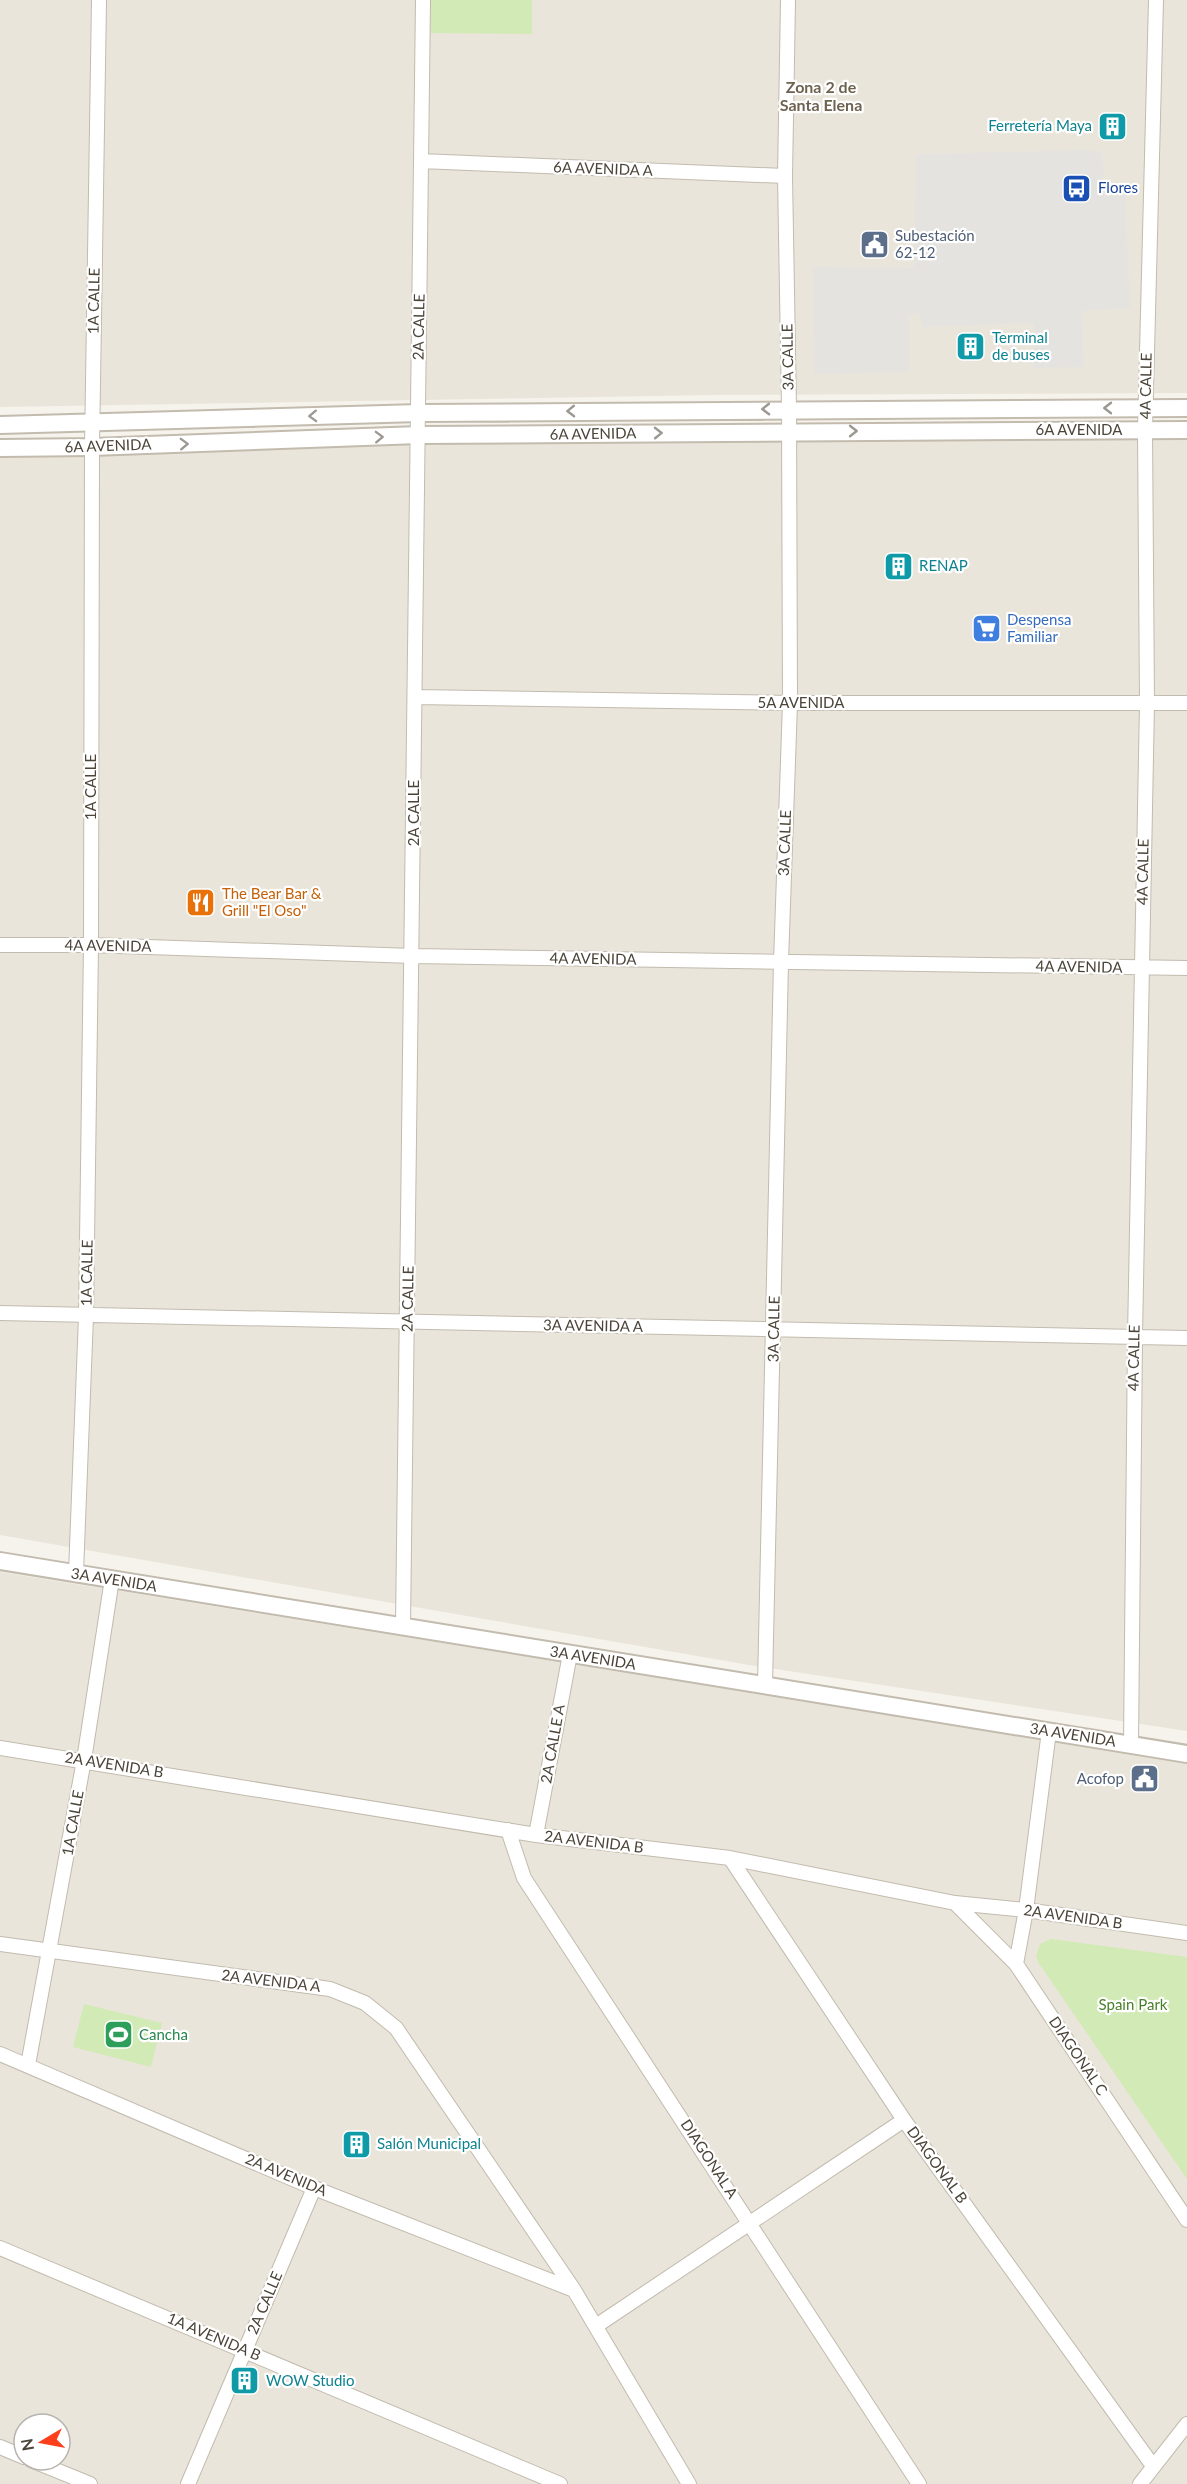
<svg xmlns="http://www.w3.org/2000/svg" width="1187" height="2484" font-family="Lato,sans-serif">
	<rect width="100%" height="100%" fill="#f6f3ec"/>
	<path fill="#eae5da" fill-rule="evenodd" d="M 0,0 L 1187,0 L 1187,393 L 714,395 L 0,407 Z
		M 1187,438 L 1187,1731 L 749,1665 L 0,1535 L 0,445 Z
		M 0,1572 L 1187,1762 L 1187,2484 L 0,2484 ZM 24,2424 L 60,2424 L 60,2460 L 24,2460 Z"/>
	<path fill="#d2eab5" d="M 431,0 L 532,0 L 532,34 L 431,33 Z
		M 1051,1939 L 1187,1957 L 1187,2179 L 1038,1962 L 1036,1956 L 1040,1944 Z
		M 84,2004 L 162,2023 L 151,2067 L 73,2047 Z"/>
	<path fill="#e5e3e0" d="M 1089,150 L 1103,153 L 1104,189 L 1125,188 L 1130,308 L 1082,311 L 1084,367 L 1034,368 L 1034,323 L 924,327 L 919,313 L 909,316 L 909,372 L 814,374 L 813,267 L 914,268 L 916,154 Z"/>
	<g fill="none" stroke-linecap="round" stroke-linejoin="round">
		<defs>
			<path id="minor" d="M 421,161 L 785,176
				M 415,697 L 790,703 L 1187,703
				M 0,945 L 91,945 L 413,956 L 1187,968
				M 0,1313 L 1187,1338
				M 76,1573 L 86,1316 L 91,945 L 92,447 L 99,0
				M 403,1626 L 423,0
				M 765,1685 L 781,962 L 790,703 L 789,409 L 785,176 L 788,0
				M 1131,1745 L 1135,1336 L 1147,703 L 1145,430 L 1156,0
				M 0,1748 L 536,1835 L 730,1858 L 955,1903 L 1026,1910 L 1187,1933
				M 508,1830 L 524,1878 L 919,2484
				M 536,1835 L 570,1654
				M 730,1858 L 904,2120 L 1153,2466
				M 955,1903 L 1016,1964 L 1187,2220
				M 0,1944 L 330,1989 L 365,2003 L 396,2028 L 574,2290 L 689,2484
				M 1016,1964 L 1026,1910 L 1049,1731
				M 0,2054 L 314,2188 L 574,2290
				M 28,2065 L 84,1760 L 112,1579
				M 0,2248 L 560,2484
				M 596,2326 L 904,2120
				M 0,2447 L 24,2457
				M 31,2460 L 90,2484
				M 188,2484 L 314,2188
				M 1140,2484 L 1187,2424"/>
			<path id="tertiary" d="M 0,425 L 419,413 L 1187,408
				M 0,448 L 92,447 L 419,435 L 1187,430
				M 0,1561 L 1187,1754"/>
		</defs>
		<use href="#minor" stroke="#c2bbae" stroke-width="16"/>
		<use href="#tertiary" stroke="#c2bbae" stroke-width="20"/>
		<use href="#minor" stroke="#fff" stroke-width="14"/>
		<use href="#tertiary" stroke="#fff" stroke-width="16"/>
	</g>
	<defs><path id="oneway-chevron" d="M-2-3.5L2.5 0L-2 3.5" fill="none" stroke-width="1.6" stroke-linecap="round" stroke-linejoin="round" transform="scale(1.5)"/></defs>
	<g stroke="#9c9892">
		<use href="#oneway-chevron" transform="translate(1108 408) rotate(180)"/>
		<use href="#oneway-chevron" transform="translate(766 409) rotate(179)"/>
		<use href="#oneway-chevron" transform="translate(571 411) rotate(179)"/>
		<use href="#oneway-chevron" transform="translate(313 416) rotate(178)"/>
		<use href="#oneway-chevron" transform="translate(853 431)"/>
		<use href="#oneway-chevron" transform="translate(658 433) rotate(-1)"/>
		<use href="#oneway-chevron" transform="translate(379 437) rotate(-2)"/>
		<use href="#oneway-chevron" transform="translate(184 444) rotate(-2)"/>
	</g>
	<defs>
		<symbol id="building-square" viewBox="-11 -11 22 22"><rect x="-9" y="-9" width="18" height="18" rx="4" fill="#0f9aa8" stroke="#fff"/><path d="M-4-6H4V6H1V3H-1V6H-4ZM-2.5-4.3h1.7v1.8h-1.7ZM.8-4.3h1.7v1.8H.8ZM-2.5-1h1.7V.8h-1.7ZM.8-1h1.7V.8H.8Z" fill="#fff"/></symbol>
		<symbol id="bus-square" viewBox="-11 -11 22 22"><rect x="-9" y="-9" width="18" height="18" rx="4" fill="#1a4fb4" stroke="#fff"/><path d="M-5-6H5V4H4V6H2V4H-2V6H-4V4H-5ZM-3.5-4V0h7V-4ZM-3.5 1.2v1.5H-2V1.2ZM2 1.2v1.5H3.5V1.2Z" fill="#fff"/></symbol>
		<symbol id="civic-square" viewBox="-11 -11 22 22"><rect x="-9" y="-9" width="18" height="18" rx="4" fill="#5c6f8a" stroke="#fff"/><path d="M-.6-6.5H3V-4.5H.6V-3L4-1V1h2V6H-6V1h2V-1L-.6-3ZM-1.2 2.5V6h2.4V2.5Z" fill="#fff"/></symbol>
		<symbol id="supermarket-square" viewBox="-11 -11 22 22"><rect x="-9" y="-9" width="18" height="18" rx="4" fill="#3f7fe0" stroke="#fff"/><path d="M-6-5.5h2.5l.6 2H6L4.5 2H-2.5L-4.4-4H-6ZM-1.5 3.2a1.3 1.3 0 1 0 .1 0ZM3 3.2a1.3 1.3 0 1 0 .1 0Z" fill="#fff"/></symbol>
		<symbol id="restaurant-square" viewBox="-11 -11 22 22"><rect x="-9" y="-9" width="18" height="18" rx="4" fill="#e8710a" stroke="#fff"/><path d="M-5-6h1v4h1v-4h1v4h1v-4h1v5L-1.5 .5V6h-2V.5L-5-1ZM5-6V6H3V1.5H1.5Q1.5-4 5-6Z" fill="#fff"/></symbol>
		<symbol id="stadium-square" viewBox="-11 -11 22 22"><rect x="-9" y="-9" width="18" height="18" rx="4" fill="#2e9e5b" stroke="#fff"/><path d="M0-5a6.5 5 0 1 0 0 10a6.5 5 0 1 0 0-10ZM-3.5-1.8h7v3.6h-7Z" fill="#fff"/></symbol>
	</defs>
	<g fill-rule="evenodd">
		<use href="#building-square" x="1096" y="110" width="33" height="33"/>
		<use href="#bus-square" x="1060" y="172" width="33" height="33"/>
		<use href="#civic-square" x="858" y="228" width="33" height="33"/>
		<use href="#building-square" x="954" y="330" width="33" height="33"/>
		<use href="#building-square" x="882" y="550" width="33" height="33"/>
		<use href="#supermarket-square" x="970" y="612" width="33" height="33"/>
		<use href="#restaurant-square" x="184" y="886" width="33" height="33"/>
		<use href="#civic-square" x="1128" y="1762" width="33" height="33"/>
		<use href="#stadium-square" x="102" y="2018" width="33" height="33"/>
		<use href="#building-square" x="340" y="2128" width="33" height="33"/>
		<use href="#building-square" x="228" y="2364" width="33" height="33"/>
	</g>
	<g text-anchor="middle" stroke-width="4.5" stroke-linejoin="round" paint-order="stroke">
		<g font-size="15" fill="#0d838f" stroke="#fff" text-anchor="start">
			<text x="1092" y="131" text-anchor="end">Ferretería Maya</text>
			<text x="992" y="343">Terminal<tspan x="992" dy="17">de buses</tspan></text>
			<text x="919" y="571">RENAP</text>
			<text x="377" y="2149">Salón Municipal</text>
			<text x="266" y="2386">WOW Studio</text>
		</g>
		<g font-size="15" fill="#4b4439" stroke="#fff">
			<text transform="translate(603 169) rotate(2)" y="5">6A AVENIDA A</text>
			<text transform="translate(94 301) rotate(-89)" y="5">1A CALLE</text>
			<text transform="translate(419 327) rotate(-89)" y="5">2A CALLE</text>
			<text transform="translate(788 357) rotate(-91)" y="5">3A CALLE</text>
			<text transform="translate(1146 386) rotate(-89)" y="5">4A CALLE</text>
			<text x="1079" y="435">6A AVENIDA</text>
			<text transform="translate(593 434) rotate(-1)" y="5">6A AVENIDA</text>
			<text transform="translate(108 446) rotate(-2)" y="5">6A AVENIDA</text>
			<text x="801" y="708">5A AVENIDA</text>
			<text transform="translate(91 787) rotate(-90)" y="5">1A CALLE</text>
			<text transform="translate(414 813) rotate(-90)" y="5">2A CALLE</text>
			<text transform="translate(785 843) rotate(-88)" y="5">3A CALLE</text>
			<text transform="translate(1143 872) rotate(-89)" y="5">4A CALLE</text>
			<text transform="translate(108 946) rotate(1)" y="5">4A AVENIDA</text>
			<text transform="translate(593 959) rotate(1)" y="5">4A AVENIDA</text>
			<text transform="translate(1079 967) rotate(1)" y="5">4A AVENIDA</text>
			<text transform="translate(87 1273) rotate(-89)" y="5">1A CALLE</text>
			<text transform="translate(408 1299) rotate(-89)" y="5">2A CALLE</text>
			<text transform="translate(593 1326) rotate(1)" y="5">3A AVENIDA A</text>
			<text transform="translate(774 1329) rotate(-89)" y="5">3A CALLE</text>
			<text transform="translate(1134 1358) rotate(-89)" y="5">4A CALLE</text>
			<text transform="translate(114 1580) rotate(9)" y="5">3A AVENIDA</text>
			<text transform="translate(593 1658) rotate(9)" y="5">3A AVENIDA</text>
			<text transform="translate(1073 1735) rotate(9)" y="5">3A AVENIDA</text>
			<text transform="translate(553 1744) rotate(-80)" y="5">2A CALLE A</text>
			<text transform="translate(114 1765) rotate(9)" y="5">2A AVENIDA B</text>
			<text transform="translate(73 1823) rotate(-80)" y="5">1A CALLE</text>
			<text transform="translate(594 1842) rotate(7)" y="5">2A AVENIDA B</text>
			<text transform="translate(1073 1917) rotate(8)" y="5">2A AVENIDA B</text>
			<text transform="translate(271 1981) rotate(7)" y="5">2A AVENIDA A</text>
			<text transform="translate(1078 2056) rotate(56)" y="5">DIAGONAL C</text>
			<text transform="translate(709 2159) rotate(57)" y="5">DIAGONAL A</text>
			<text transform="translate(937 2165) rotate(54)" y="5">DIAGONAL B</text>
			<text transform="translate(286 2175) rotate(23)" y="5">2A AVENIDA</text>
			<text transform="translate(265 2303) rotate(-67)" y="5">2A CALLE</text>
			<text transform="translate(214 2337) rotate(23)" y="5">1A AVENIDA B</text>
		</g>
		<g font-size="15" fill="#164399" stroke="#fff" text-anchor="start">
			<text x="1098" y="193">Flores</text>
		</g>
		<g font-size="15" fill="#4e5e75" stroke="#fff" text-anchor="start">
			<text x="895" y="241">Subestación<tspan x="895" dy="17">62-12</tspan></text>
			<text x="1124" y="1784" text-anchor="end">Acofop</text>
		</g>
		<g font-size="15" fill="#366cbe" stroke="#fff" text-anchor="start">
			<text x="1007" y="625">Despensa<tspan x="1007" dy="17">Familiar</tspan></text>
		</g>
		<g font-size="15" fill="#c56008" stroke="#fff" text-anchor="start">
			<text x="222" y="899">The Bear Bar &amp;<tspan x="222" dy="17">Grill "El Oso"</tspan></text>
		</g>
		<g font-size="15" fill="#4a7f2a" stroke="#fff">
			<text x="1133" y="2010">Spain Park</text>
		</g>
		<g font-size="15" fill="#27864d" stroke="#fff" text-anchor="start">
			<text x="139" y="2040">Cancha</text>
		</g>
		<g font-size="16" font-weight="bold" fill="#6e6250" stroke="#fff">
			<text x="821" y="93">Zona 2 de<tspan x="821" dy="18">Santa Elena</tspan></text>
		</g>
	</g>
	<g transform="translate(42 2442) rotate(260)"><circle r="28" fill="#ffffff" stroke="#b7b4b0" stroke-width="1.5"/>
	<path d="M0-4.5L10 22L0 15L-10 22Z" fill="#fc3f1d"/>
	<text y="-9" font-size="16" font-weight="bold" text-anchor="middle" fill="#4b4439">N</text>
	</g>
</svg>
